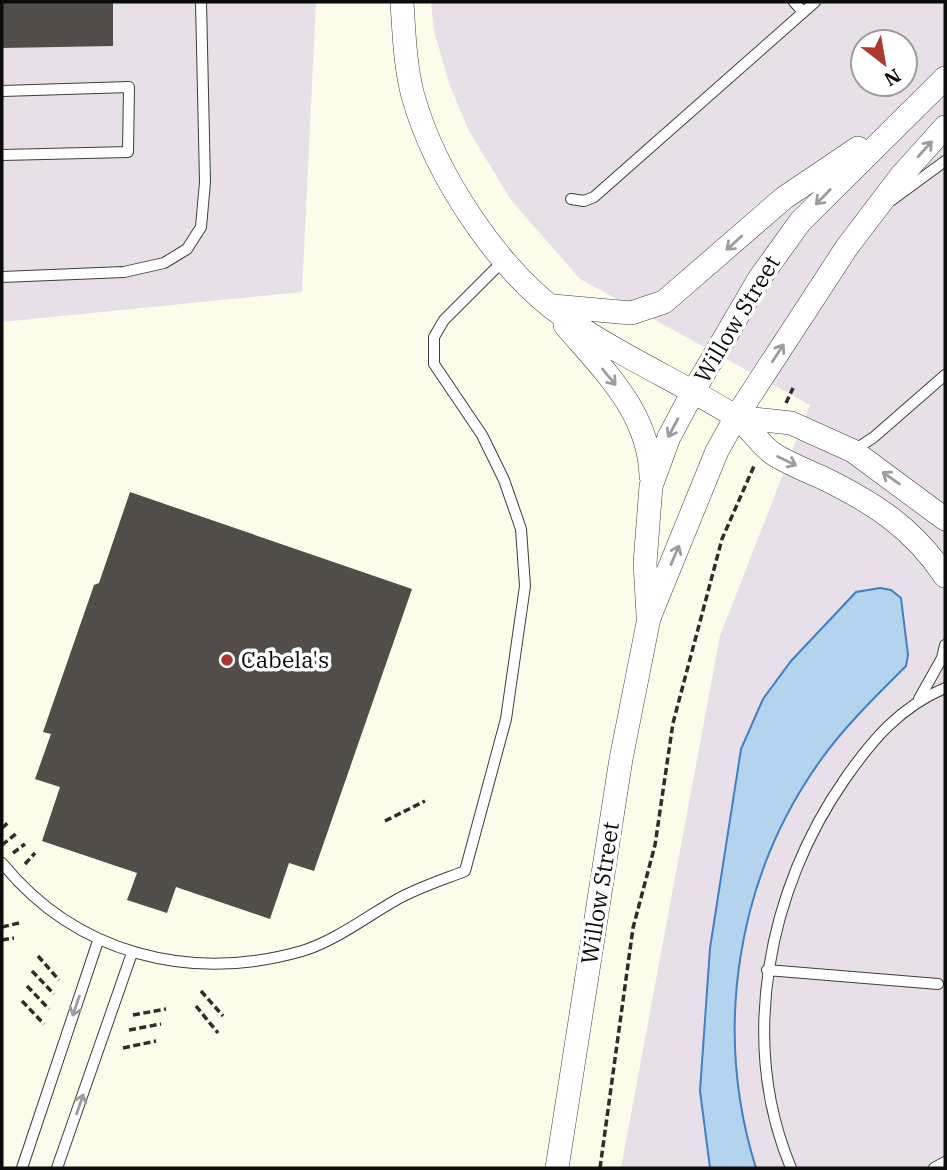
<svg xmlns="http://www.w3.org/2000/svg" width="947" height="1170" font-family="'IBM Plex Serif',serif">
	<rect width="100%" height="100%" fill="#fdfbea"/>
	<path fill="#e9dfe9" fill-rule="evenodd" d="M 2,2 L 316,2 L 302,292 L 2,322 Z
		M 431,2 L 945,2 L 945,1168 L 621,1168 L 720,636 L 810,405 L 580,279 L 511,200 L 469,131 L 450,86 L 434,31 ZM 863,42 L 905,42 L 905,84 L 863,84 Z"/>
	<path fill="#b4d3ef" stroke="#4280bf" stroke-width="2" d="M 880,588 L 891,590 L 901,598 L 908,655 L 906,666 C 876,696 845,726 820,761 C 736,879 713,1031 756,1168 L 710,1168 L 700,1091 L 710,948 L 741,749 L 763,699 L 791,661 L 856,592 Z"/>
	<path fill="#524d48" d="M 2,2 L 113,2 L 113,46 L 2,48 Z
		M 130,492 L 412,589 L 314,871 L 289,863 L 270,919 L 176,887 L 167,913 L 127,900 L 137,873 L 42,841 L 60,787 L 35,779 L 51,734 L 43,732 L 94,585 L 99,583 Z"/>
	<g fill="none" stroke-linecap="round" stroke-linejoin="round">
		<defs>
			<path id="lane" d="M 794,2 L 803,12
				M 2,91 L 129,87 L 128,152 L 2,155
				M 571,199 L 584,201 L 594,197 L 815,2
				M 892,200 L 945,161
				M 2,277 L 124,272 L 164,263 L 187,249 L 201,227 L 205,182 L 201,2
				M 853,451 L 874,437 L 945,375
				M 919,699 L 942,658 L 945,645
				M 2,863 C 76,954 190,983 302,951 C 335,941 366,917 396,900 C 417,888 442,880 465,871 L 506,719 L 525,586 L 521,529 L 504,480 L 482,435 L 434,364 L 434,337 L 444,320 L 505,259
				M 767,970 L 938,984
				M 22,1168 L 98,941
				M 57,1168 L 132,953
				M 791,1168 C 738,1041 768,889 845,779 C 872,740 900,707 945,688
				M 934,1168 L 945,1162"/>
			<path id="street" d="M 402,2 C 404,33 405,66 413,96 C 435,174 497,269 563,316 C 616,354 678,381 733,415 C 749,425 759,445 775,455 C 790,464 807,471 823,478 C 874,503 913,528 945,576
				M 553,306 L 631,313 L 664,302 L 784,198 L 858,148
				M 565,325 C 604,371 649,412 651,476
				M 736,417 L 791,423 L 853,451 L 945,519
				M 648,615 L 645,563 L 651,486 L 669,437 L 693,392 L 759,279 L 800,222 L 945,78
				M 557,1168 L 621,759 L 649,618 L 717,451 L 736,417 L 847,247 L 901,176 L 945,127"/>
		</defs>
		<use href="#lane" stroke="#3e3e3e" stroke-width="12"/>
		<use href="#street" stroke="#3e3e3e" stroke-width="24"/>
		<path stroke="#2d2d2d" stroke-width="3.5" stroke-dasharray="7 3.5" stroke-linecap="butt" d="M 786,403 L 793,388
			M 385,821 L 425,801
			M 2,828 L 9,822
			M 2,845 L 17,833
			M 13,853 L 25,844
			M 25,864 L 35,853
			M 2,927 L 19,923
			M 2,940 L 14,938
			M 38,956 L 59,980
			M 32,971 L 54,994
			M 27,986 L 49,1009
			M 201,991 L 223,1016
			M 22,1001 L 44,1024
			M 196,1006 L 218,1033
			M 133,1015 L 166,1009
			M 129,1030 L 161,1024
			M 123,1048 L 156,1041
			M 600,1168 L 633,928 L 655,845 L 673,723 L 722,539 L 754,466"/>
		<use href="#lane" stroke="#fff" stroke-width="10"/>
		<use href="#street" stroke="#fff" stroke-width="23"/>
	</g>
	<defs><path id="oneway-shaft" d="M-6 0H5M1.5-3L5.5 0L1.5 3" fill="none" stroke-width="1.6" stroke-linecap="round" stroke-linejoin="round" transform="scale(1.75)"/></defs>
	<g stroke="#9d9d9d">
		<use href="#oneway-shaft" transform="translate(925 149) rotate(-48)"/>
		<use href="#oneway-shaft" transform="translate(823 197) rotate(134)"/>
		<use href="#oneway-shaft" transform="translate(734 243) rotate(138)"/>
		<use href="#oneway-shaft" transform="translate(778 353) rotate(-57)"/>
		<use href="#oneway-shaft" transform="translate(609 377) rotate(50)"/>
		<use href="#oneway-shaft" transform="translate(673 428) rotate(118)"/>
		<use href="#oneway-shaft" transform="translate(787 461) rotate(26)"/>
		<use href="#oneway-shaft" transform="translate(891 478) rotate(-145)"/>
		<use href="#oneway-shaft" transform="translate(675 555) rotate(-67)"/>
		<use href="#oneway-shaft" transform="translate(76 1006) rotate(109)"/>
		<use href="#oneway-shaft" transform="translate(80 1104) rotate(-71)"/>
	</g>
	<circle fill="#ad3831" stroke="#fff" stroke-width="2.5" cx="227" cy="660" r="7"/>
	<g text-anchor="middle" stroke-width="7" stroke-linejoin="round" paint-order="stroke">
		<g font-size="23" fill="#0b0b0b" stroke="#fff">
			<text transform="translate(737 319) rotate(-59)" y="8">Willow Street</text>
			<text transform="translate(600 893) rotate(-81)" y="8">Willow Street</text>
		</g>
		<g font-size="23" fill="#0b0b0b" stroke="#fff" text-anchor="start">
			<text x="241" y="668">Cabela's</text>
		</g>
	</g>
	<rect width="947" height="1170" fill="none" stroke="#0b0b0b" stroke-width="7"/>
	<g transform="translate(884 63) rotate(149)"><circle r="33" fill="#ffffff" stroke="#9d9d9d" stroke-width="2"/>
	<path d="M0-5L12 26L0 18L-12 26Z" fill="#ad3831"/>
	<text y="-10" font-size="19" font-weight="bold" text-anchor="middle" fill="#0b0b0b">N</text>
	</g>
</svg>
